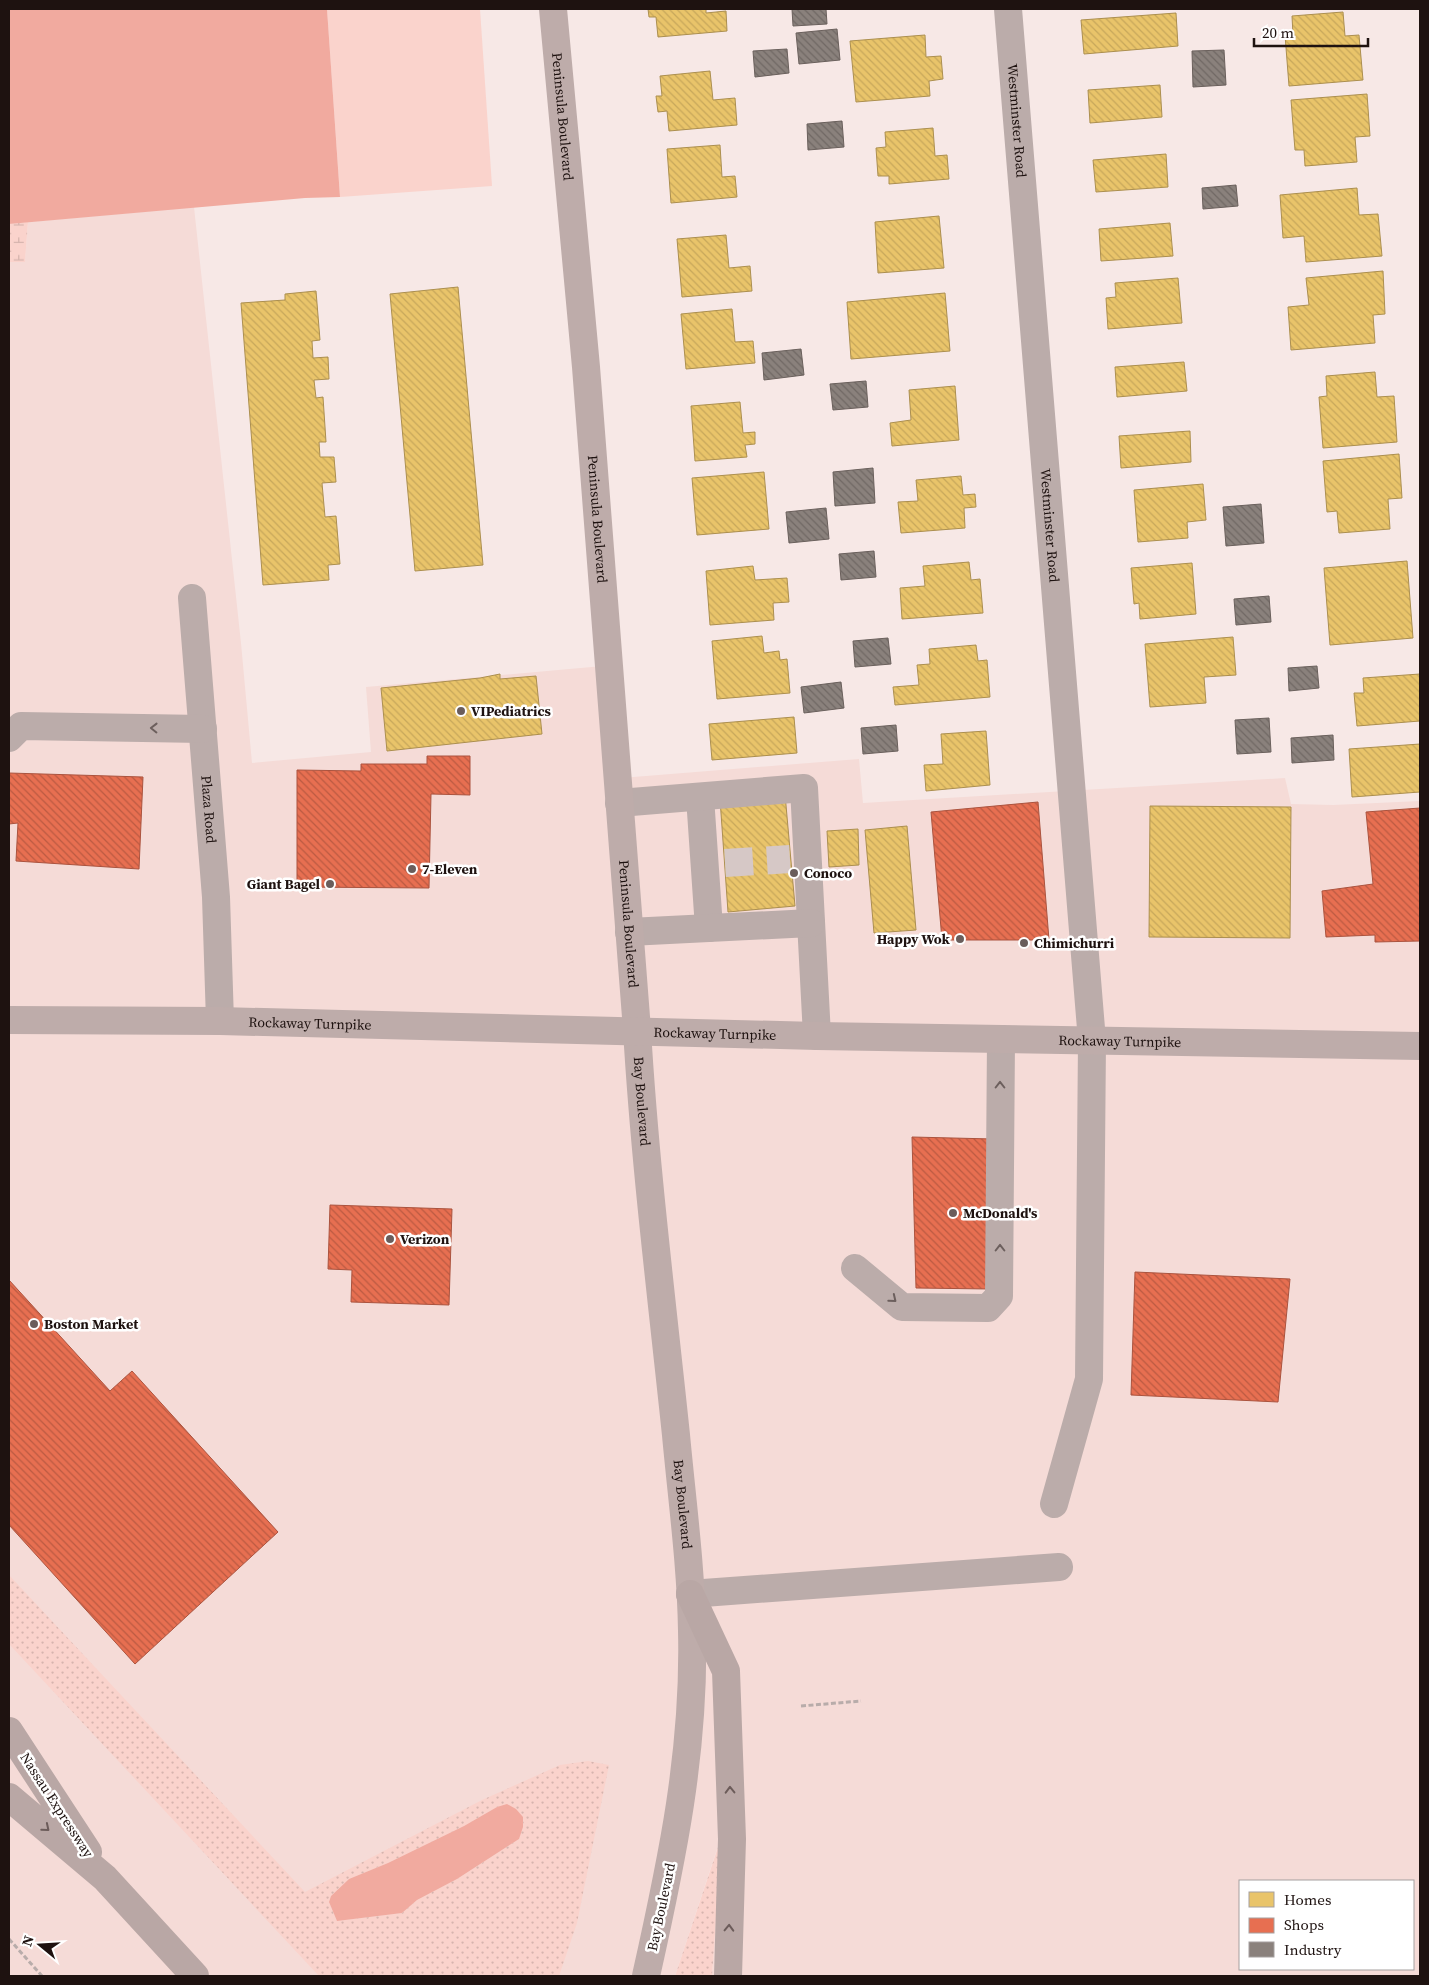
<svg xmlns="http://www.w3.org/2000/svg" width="1429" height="1985" font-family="'Source Serif 4',serif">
	<defs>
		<pattern id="grass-dots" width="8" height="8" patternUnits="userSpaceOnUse" patternTransform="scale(1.25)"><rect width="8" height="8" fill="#fad3cc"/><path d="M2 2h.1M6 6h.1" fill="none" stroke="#d6b4ae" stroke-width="1.8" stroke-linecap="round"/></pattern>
		<pattern id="wetland-marsh" width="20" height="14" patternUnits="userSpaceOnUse" patternTransform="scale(1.25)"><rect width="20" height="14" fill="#fad3cc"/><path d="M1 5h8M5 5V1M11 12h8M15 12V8" fill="none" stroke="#d6b4ae"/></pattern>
		<pattern id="homes-back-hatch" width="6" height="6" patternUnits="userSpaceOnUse" patternTransform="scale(1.25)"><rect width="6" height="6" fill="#e9c46a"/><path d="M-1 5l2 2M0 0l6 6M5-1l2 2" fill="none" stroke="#c7a75b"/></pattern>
		<pattern id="shops-back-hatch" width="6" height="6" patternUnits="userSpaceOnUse" patternTransform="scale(1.25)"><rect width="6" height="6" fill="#e76f51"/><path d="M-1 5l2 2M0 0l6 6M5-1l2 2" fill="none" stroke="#bb5a42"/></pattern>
		<pattern id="industry-back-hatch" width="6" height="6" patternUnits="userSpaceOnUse" patternTransform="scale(1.25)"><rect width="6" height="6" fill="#8a817c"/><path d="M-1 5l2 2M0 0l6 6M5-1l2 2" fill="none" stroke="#706864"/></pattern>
	</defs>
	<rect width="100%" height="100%" fill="#f7e8e6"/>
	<path fill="#f5dbd7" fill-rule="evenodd" d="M 194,207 L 241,643 L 252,763 L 371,752 L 366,687 L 614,665 L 621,778 L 859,759 L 863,803 L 1285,778 L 1291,804 L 1333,805 L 1420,801 L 1420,1976 L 712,1976 L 721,1837 L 675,1976 L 9,1976 L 9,262 L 25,261 L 28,222 ZM 1240,1881 L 1413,1881 L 1413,1969 L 1240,1969 Z"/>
	<path fill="url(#grass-dots)" fill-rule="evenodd" d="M 9,1575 L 305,1892 L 482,1800 L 560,1765 L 588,1761 L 609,1765 L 577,1923 L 559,1976 L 319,1976 L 9,1644 ZM 497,1807 L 519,1839 L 457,1879 L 417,1900 L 402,1913 L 337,1921 L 329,1902 L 331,1896 L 349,1879 L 388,1863 L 464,1826 Z
		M 722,1835 L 712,1976 L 675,1976 Z"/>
	<path fill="url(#wetland-marsh)" d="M 28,222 L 25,262 L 9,262 L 9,224 Z"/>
	<path fill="#fad3cc" d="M 327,9 L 480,9 L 492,186 L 340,197 Z"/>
	<path fill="#f1aa9f" d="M 9,9 L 327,9 L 340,197 L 305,198 L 9,224 Z
		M 507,1804 L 516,1809 L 523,1817 L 523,1827 L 519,1839 L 457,1879 L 417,1900 L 402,1913 L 337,1921 L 329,1902 L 331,1896 L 349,1879 L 388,1863 L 464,1826 L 497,1807 Z"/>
	<path fill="url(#homes-back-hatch)" stroke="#ac8f4f" d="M 648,9 L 706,9 L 706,13 L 726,11 L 727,31 L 658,37 L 656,17 L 649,17 Z
		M 1343,12 L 1345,36 L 1359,35 L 1363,80 L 1289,86 L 1285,35 L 1293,35 L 1292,16 Z
		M 1176,13 L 1178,46 L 1084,54 L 1081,20 Z
		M 925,35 L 926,57 L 941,56 L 943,79 L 929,81 L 930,96 L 856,102 L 850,41 Z
		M 710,71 L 713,100 L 735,98 L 737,125 L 669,131 L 667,111 L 658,112 L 656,96 L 662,96 L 660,76 Z
		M 1160,85 L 1162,117 L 1090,123 L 1088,90 Z
		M 1367,94 L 1370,136 L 1355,137 L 1357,162 L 1305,166 L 1304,150 L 1295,150 L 1291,100 Z
		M 933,128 L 935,156 L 947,155 L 949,179 L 889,184 L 889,176 L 878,176 L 876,148 L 886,147 L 885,132 Z
		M 720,145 L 722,177 L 735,176 L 737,197 L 671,203 L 667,149 Z
		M 1166,154 L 1168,187 L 1096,192 L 1093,160 Z
		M 1357,188 L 1359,215 L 1378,214 L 1382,256 L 1306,262 L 1304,236 L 1283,238 L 1280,195 Z
		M 939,216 L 944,268 L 878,273 L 875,222 Z
		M 1170,223 L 1173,256 L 1101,261 L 1099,229 Z
		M 726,235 L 729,268 L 750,266 L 752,291 L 682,297 L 677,239 Z
		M 1383,271 L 1385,314 L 1373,315 L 1375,343 L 1291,350 L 1288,307 L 1309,305 L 1306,278 Z
		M 1178,278 L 1182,323 L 1108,329 L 1106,298 L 1116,297 L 1115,283 Z
		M 458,287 L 483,565 L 415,571 L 390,294 Z
		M 316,291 L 320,340 L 312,341 L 313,358 L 328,357 L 329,379 L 314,380 L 316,398 L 323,397 L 326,442 L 319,442 L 320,457 L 334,457 L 336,482 L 322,483 L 325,517 L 336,516 L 340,564 L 328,565 L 329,580 L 263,585 L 241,303 L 285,300 L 285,294 Z
		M 945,293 L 950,351 L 851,359 L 847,302 Z
		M 732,309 L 735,342 L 753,341 L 755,363 L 686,369 L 681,314 Z
		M 1184,362 L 1187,391 L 1117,397 L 1115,367 Z
		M 1375,372 L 1377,397 L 1394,396 L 1397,442 L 1323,448 L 1319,397 L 1327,396 L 1326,376 Z
		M 955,386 L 959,440 L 892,446 L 890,423 L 911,420 L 909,390 Z
		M 740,402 L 743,433 L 755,432 L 755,444 L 745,445 L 747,457 L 695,461 L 691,406 Z
		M 1190,431 L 1191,462 L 1121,468 L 1119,436 Z
		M 1399,454 L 1402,498 L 1388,499 L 1390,529 L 1339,533 L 1337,511 L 1327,512 L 1323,461 Z
		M 764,472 L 769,529 L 697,535 L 692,478 Z
		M 961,476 L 963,495 L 975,494 L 976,507 L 964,508 L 965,528 L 901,533 L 898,502 L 918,501 L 916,480 Z
		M 1203,484 L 1206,520 L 1187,522 L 1188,538 L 1138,542 L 1134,490 Z
		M 1407,561 L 1413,638 L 1330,645 L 1324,568 Z
		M 969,562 L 971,580 L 980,579 L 983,613 L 902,619 L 900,588 L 925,586 L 923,566 Z
		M 1192,563 L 1196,614 L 1140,619 L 1139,603 L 1134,604 L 1131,568 Z
		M 753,566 L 755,580 L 787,578 L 789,602 L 773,603 L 774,620 L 710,625 L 706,571 Z
		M 762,636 L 764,653 L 779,651 L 780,660 L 787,659 L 790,693 L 717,699 L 712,641 Z
		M 1233,637 L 1236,675 L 1204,677 L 1206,703 L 1150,707 L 1145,644 Z
		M 976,645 L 978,661 L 987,660 L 990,697 L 895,705 L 893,687 L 919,685 L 917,665 L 930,664 L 929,649 Z
		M 500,674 L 500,679 L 536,676 L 542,734 L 387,751 L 381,688 L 480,678 Z
		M 1420,674 L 1420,721 L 1357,726 L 1354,693 L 1364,693 L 1363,678 Z
		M 794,717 L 797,753 L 712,760 L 709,724 Z
		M 986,731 L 990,785 L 926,791 L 924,765 L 943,764 L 941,734 Z
		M 1420,744 L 1420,792 L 1352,797 L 1349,749 Z
		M 785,794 L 795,906 L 728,912 L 720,799 Z
		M 1150,806 L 1291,807 L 1290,938 L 1149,937 Z
		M 907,826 L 916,930 L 874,933 L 865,830 Z
		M 858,829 L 859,865 L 829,867 L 827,831 Z"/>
	<path fill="url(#shops-back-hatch)" stroke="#ab533e" d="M 427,756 L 470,756 L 470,795 L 431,794 L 429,888 L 297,887 L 297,770 L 361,771 L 361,764 L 427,764 Z
		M 9,773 L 143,777 L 139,869 L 16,861 L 18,823 L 9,824 Z
		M 1038,802 L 1049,940 L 942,940 L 931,812 Z
		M 1420,808 L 1420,941 L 1375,942 L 1375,935 L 1326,937 L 1322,891 L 1373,884 L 1366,812 Z
		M 912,1137 L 993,1139 L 990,1289 L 916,1288 Z
		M 330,1205 L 452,1209 L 449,1305 L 351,1302 L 352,1270 L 328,1269 Z
		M 1135,1272 L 1290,1279 L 1278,1402 L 1131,1395 Z
		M 9,1280 L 110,1391 L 132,1371 L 278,1532 L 135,1664 L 9,1525 Z"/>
	<path fill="url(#industry-back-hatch)" stroke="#6a605c" d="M 792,9 L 826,9 L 827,24 L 793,26 Z
		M 837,29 L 840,60 L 799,64 L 796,33 Z
		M 787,49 L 789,73 L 755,77 L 753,51 Z
		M 1224,50 L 1226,85 L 1193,87 L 1192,51 Z
		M 842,121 L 844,147 L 808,150 L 807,124 Z
		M 1236,185 L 1238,206 L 1203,209 L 1202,188 Z
		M 801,349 L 804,375 L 764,380 L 762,353 Z
		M 866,381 L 868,407 L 833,410 L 830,384 Z
		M 873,468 L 875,503 L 835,506 L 833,472 Z
		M 1261,504 L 1264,543 L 1226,546 L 1223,507 Z
		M 826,508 L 829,539 L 789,543 L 786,512 Z
		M 874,551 L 876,577 L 841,580 L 839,554 Z
		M 1269,596 L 1271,622 L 1236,625 L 1234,599 Z
		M 888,638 L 891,664 L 855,667 L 853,641 Z
		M 1317,666 L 1319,688 L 1289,691 L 1288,668 Z
		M 841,682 L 844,708 L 804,713 L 801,687 Z
		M 1269,718 L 1271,752 L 1237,754 L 1235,720 Z
		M 896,725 L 898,751 L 863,754 L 861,728 Z
		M 1333,735 L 1334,760 L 1292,763 L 1291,738 Z"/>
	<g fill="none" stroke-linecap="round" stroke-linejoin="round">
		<path stroke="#d6c8c6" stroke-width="28" stroke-dasharray="28 14" stroke-linecap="butt" d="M 725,863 L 790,859"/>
		<path stroke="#b8acaa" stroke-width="3" stroke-dasharray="5 2.5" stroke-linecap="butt" d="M 801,1706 L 861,1701
			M 9,1939 L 42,1976"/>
		<g stroke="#bbacaa" stroke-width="28">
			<path id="s1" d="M 1008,9 L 1092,1041 L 1089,1379 L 1054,1504"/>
			<path id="s2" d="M 192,598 L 216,897 L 220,1021"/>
			<path d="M 9,738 L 21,726 L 203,729"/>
			<path d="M 700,797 L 709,928"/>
			<path d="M 619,803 L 804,788 L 817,1036"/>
			<path d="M 629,932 L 811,923"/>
			<path d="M 855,1268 L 902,1307 L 988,1308 L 999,1296 L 1001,1039"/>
			<path d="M 690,1594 L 1059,1567"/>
		</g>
		<g stroke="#beacaa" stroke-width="28">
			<path id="s3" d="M 553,9 L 586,367 L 637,1030 C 645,1166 662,1301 676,1435 C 682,1500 691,1566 692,1631 C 695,1751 672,1860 646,1976"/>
			<path id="s4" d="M 9,1020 L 220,1021 L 817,1036 L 1420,1046"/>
		</g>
		<path stroke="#b9a7a5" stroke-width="28" d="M 690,1594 L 726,1671 L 732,1839 L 728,1976
			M 9,1731 L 88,1852
			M 9,1797 L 105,1878 L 195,1976"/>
	</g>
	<defs><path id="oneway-chevron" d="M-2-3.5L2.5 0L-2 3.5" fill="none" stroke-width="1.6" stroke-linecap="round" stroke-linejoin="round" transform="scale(1.25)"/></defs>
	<g stroke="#6c5f5d">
		<use href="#oneway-chevron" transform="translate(154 728) rotate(-179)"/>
		<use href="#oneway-chevron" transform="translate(1000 1085) rotate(-90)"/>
		<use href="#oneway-chevron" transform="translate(1000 1248) rotate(-90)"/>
		<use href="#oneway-chevron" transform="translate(893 1299) rotate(39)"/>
	</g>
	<g stroke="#6c5c5a">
		<use href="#oneway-chevron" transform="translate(730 1790) rotate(-91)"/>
		<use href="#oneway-chevron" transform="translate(46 1828) rotate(40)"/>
		<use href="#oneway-chevron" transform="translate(729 1928) rotate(-88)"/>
	</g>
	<g fill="#6a5d5b" stroke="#fff" stroke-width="2">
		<circle cx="461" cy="711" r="5"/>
		<circle cx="412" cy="869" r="5"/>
		<circle cx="794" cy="873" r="5"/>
		<circle cx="330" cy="884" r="5"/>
		<circle cx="960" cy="939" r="5"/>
		<circle cx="1024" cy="943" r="5"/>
		<circle cx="953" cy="1213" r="5"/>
		<circle cx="390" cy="1239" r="5"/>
		<circle cx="34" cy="1324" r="5"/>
	</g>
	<g text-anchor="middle" stroke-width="5" stroke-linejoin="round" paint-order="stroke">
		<g font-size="14" fill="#1e1210" stroke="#fff">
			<text dy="5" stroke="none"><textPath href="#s3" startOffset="108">Peninsula Boulevard</textPath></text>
			<text dy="5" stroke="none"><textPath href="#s1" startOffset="112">Westminster Road</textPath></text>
			<text dy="5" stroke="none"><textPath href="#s3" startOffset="512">Peninsula Boulevard</textPath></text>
			<text dy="5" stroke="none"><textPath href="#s1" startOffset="518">Westminster Road</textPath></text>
			<text dy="5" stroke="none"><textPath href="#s2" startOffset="212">Plaza Road</textPath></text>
			<text dy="5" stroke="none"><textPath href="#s3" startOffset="918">Peninsula Boulevard</textPath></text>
			<text dy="5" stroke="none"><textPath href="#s4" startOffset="301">Rockaway Turnpike</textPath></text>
			<text dy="5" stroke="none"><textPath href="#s4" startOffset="706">Rockaway Turnpike</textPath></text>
			<text dy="5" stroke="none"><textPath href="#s4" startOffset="1111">Rockaway Turnpike</textPath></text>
			<text dy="5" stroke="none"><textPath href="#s3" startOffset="1096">Bay Boulevard</textPath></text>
			<text dy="5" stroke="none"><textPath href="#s3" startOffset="1501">Bay Boulevard</textPath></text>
			<text transform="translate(57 1805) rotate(57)" y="5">Nassau Expressway</text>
			<text transform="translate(661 1907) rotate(-78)" y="5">Bay Boulevard</text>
		</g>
		<g font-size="14" font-weight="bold" fill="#1e1210" stroke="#fff" text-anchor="start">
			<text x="471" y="716">VIPediatrics</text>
			<text x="422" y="874">7-Eleven</text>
			<text x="804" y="878">Conoco</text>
			<text x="320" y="889" text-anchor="end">Giant Bagel</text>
			<text x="950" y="944" text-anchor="end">Happy Wok</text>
			<text x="1034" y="948">Chimichurri</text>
			<text x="963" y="1218">McDonald's</text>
			<text x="400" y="1244">Verizon</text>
			<text x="44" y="1329">Boston Market</text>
		</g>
	</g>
	<rect width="1429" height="1985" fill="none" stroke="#1e1210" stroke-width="20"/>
	<rect x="1239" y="1880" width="175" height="90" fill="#ffffff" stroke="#a5a09f"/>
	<rect x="1249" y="1892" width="25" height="15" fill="#e9c46a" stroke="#a5a09f"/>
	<text x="1284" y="1905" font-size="15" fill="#1e1210">Homes</text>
	<rect x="1249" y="1918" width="25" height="15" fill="#e76f51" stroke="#a5a09f"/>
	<text x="1284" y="1930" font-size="15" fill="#1e1210">Shops</text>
	<rect x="1249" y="1942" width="25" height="15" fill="#8a817c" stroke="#a5a09f"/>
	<text x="1284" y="1955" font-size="15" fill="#1e1210">Industry</text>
	<g transform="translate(40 1945) rotate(288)" stroke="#ffffff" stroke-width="4" paint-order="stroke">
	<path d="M0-4L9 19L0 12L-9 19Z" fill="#1e1210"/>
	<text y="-8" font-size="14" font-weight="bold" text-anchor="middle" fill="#1e1210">N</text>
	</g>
	<path d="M1254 38v8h114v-8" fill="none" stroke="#1e1210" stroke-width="2.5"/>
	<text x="1262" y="38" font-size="15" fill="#1e1210" stroke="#ffffff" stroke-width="4" paint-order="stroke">20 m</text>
</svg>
